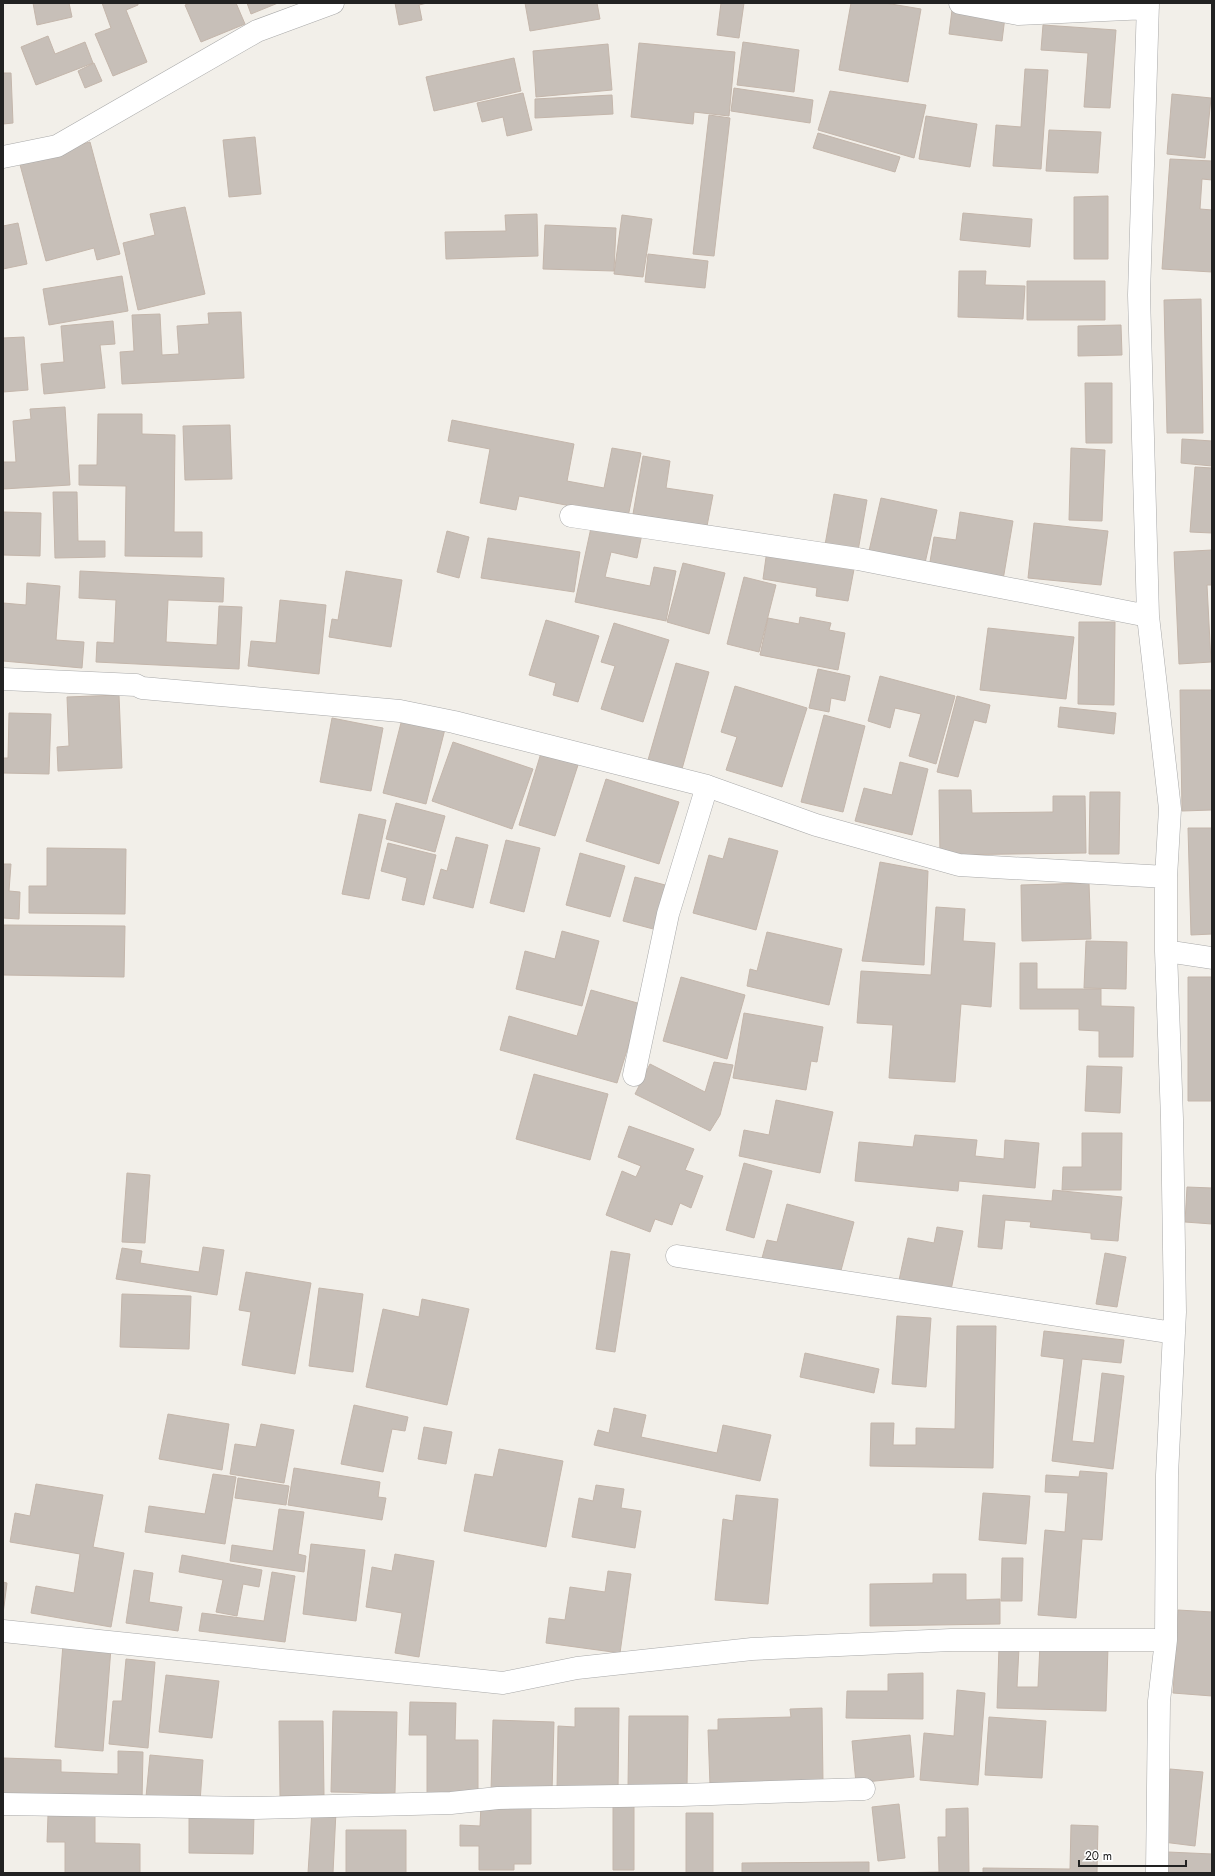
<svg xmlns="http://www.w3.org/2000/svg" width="1215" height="1876" font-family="Jost,sans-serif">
	<rect width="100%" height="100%" fill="#f2efe9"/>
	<path fill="#c7bfb8" stroke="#c4b6ab" d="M 33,3 L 69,3 L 72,17 L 37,25 Z
		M 102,3 L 138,3 L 138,5 L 126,10 L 147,62 L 113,76 L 95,34 L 111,28 Z
		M 190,3 L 236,3 L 245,24 L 201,42 L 185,5 Z
		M 247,3 L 278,3 L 251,14 Z
		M 395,3 L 427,3 L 419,5 L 422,20 L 399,25 Z
		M 525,3 L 597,3 L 600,19 L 530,31 Z
		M 721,3 L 744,3 L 739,38 L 717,35 Z
		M 851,3 L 885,3 L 921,9 L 908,82 L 839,70 Z
		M 952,10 L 1005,17 L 1002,41 L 949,34 Z
		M 1043,25 L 1116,30 L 1110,108 L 1084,107 L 1088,53 L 1041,50 Z
		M 48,36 L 55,54 L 85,42 L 93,63 L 36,85 L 21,47 Z
		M 743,42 L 799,50 L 794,92 L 737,85 Z
		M 639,43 L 735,52 L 729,116 L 694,112 L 693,124 L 631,117 Z
		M 608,44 L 612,90 L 536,97 L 533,51 Z
		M 514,58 L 521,91 L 434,111 L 426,77 Z
		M 94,63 L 102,81 L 85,88 L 78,71 Z
		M 1025,69 L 1048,70 L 1041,169 L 993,166 L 996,125 L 1021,127 Z
		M 3,73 L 11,73 L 13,123 L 3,124 Z
		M 734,88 L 813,100 L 810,123 L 731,111 Z
		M 830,91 L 926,105 L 914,158 L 818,130 Z
		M 523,93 L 532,130 L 507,136 L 503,117 L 482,122 L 477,103 Z
		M 1172,94 L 1211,98 L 1205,158 L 1167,154 Z
		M 612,95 L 613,114 L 535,118 L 535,99 Z
		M 709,115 L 730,118 L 714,256 L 693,254 Z
		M 926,116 L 977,124 L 970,167 L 919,159 Z
		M 1049,130 L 1101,132 L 1098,173 L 1046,171 Z
		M 818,133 L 900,157 L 895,172 L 813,148 Z
		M 255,137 L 261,194 L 229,197 L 223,140 Z
		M 90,142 L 120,254 L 97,260 L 94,248 L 46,261 L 19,161 Z
		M 1170,159 L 1212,161 L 1212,180 L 1202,179 L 1200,209 L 1212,210 L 1212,272 L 1162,269 Z
		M 1108,196 L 1108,259 L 1074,259 L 1074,197 Z
		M 185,207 L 205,294 L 138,310 L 123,243 L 155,235 L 150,214 Z
		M 963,213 L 1032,219 L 1030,247 L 960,240 Z
		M 537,214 L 538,256 L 446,259 L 445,232 L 506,231 L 505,215 Z
		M 622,215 L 652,219 L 643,277 L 614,274 Z
		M 18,223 L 27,264 L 3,269 L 3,226 Z
		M 545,225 L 616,228 L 614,271 L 543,269 Z
		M 648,254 L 708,261 L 705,288 L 645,282 Z
		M 959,271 L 986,271 L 985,285 L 1025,286 L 1023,319 L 958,317 Z
		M 122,276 L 128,311 L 49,325 L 43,289 Z
		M 1027,281 L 1105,281 L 1105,320 L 1027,320 Z
		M 1201,299 L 1203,433 L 1167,433 L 1164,300 Z
		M 241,312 L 244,378 L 122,384 L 120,352 L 134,351 L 132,315 L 160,314 L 162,355 L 179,354 L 177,326 L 209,324 L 208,313 Z
		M 113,321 L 115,344 L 100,345 L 105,388 L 44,394 L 41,364 L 64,362 L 61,326 Z
		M 1121,325 L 1122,355 L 1078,356 L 1078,326 Z
		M 24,337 L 28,390 L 3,392 L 3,338 Z
		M 1085,383 L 1112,383 L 1112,443 L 1086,443 Z
		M 65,407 L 70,485 L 3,489 L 3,462 L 16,462 L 13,421 L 31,419 L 30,409 Z
		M 98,414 L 142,414 L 142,434 L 175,435 L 174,532 L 202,532 L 202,557 L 125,556 L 126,486 L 79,485 L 79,465 L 97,465 Z
		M 452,420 L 574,444 L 567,481 L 604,488 L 612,448 L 641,453 L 628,517 L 519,496 L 516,510 L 480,503 L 490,449 L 448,441 Z
		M 230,425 L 232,479 L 185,480 L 183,426 Z
		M 1182,439 L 1212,441 L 1212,466 L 1181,463 Z
		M 1071,448 L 1105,450 L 1102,521 L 1069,520 Z
		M 643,456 L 670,461 L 666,488 L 713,495 L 707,526 L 633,514 Z
		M 1195,467 L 1212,468 L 1212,533 L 1190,532 Z
		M 53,492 L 77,492 L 78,541 L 105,541 L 105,557 L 55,558 Z
		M 834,494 L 867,500 L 858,551 L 825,545 Z
		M 881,498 L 937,510 L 925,563 L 869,551 Z
		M 3,512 L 41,513 L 40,556 L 3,555 Z
		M 960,512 L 1013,521 L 1003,580 L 929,568 L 934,537 L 956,540 Z
		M 592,523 L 642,534 L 637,558 L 611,552 L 605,577 L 650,586 L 654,567 L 676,571 L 666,621 L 575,602 Z
		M 1034,523 L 1108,531 L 1101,585 L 1028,578 Z
		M 447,531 L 469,537 L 459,578 L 437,572 Z
		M 488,538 L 580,552 L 574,592 L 481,578 Z
		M 767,550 L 855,564 L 848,601 L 816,596 L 817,588 L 763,579 Z
		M 1212,550 L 1212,585 L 1207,585 L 1211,662 L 1179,664 L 1174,552 Z
		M 683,563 L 725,573 L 709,634 L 667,622 Z
		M 80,571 L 224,578 L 223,602 L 168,600 L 166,642 L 217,645 L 219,606 L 242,607 L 239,669 L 96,662 L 97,642 L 114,643 L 116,600 L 79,598 Z
		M 346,571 L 402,580 L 391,647 L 329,637 L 332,619 L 338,620 Z
		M 744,577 L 776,585 L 759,652 L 727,644 Z
		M 27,583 L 60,586 L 56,640 L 84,642 L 82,668 L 3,661 L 3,603 L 26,605 Z
		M 280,600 L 326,605 L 319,674 L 248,666 L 251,641 L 276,643 Z
		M 800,617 L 831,623 L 829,630 L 845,633 L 838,670 L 760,655 L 768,618 L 799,624 Z
		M 546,620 L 599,636 L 578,702 L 553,695 L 556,683 L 529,675 Z
		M 1079,622 L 1115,622 L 1114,705 L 1078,704 Z
		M 614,623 L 669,640 L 643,722 L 601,709 L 615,666 L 601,662 Z
		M 988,628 L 1074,637 L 1066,699 L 980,690 Z
		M 676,663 L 709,672 L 682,769 L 648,760 Z
		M 818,669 L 850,676 L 845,701 L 831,698 L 829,712 L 809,708 Z
		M 880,676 L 955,696 L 936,764 L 909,756 L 921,714 L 895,708 L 890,728 L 868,721 Z
		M 735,686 L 807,708 L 782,787 L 726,770 L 737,737 L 721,732 Z
		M 1180,690 L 1212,690 L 1212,810 L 1182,811 Z
		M 119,695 L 122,768 L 58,771 L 57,747 L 69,746 L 67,697 Z
		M 957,696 L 990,705 L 986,723 L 974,720 L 958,777 L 937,772 Z
		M 1060,707 L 1116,713 L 1114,734 L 1058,727 Z
		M 9,713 L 51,714 L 49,774 L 3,773 L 3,758 L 8,758 Z
		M 824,715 L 865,726 L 843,812 L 801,802 Z
		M 332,718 L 383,728 L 371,791 L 320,782 Z
		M 402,719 L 445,729 L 426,804 L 383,793 Z
		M 453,742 L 533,769 L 512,829 L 432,801 Z
		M 541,753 L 578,765 L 555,836 L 519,825 Z
		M 900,762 L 928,769 L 912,835 L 855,821 L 864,788 L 892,795 Z
		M 606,779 L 679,802 L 659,864 L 586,841 Z
		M 939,790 L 971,790 L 972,813 L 1053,812 L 1053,796 L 1085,796 L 1086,853 L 940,855 Z
		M 1090,792 L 1120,792 L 1119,854 L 1089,854 Z
		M 396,803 L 445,816 L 435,852 L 386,839 Z
		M 359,814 L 386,820 L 369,899 L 342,894 Z
		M 1188,828 L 1212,828 L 1212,934 L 1191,935 Z
		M 456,837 L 488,845 L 473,908 L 433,898 L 441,869 L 447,871 Z
		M 729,838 L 778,851 L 756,930 L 693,913 L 709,855 L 723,859 Z
		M 506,840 L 540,848 L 524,912 L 490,903 Z
		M 388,843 L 436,855 L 424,905 L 402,900 L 407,878 L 381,871 Z
		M 47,848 L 126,849 L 125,914 L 29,913 L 29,886 L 47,886 Z
		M 580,853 L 625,866 L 610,917 L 566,905 Z
		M 880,862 L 928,871 L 924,965 L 862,961 Z
		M 3,864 L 11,864 L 9,891 L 20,892 L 19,919 L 3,918 Z
		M 635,877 L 669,886 L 657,930 L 623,921 Z
		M 1089,883 L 1091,939 L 1022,941 L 1021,885 Z
		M 936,907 L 965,909 L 963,941 L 995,943 L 991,1007 L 961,1004 L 955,1082 L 889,1078 L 893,1025 L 857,1023 L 861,971 L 931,975 Z
		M 3,925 L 125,926 L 124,977 L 3,975 Z
		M 562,931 L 599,941 L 582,1006 L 516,989 L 525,951 L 555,959 Z
		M 767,932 L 842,949 L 829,1005 L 747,986 L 750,969 L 757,971 Z
		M 1086,941 L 1127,942 L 1126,989 L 1084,988 Z
		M 1020,963 L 1037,963 L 1037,989 L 1101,989 L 1101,1006 L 1134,1007 L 1133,1057 L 1099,1057 L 1099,1031 L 1079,1030 L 1079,1009 L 1020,1009 Z
		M 681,977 L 745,995 L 727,1059 L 663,1041 Z
		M 1188,977 L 1212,977 L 1212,1101 L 1188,1101 Z
		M 591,990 L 641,1004 L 617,1083 L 500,1050 L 509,1016 L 577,1036 Z
		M 744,1013 L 823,1027 L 817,1062 L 811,1061 L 806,1090 L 733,1078 Z
		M 714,1062 L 733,1065 L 720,1115 L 710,1131 L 635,1094 L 650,1064 L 705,1092 Z
		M 1087,1066 L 1122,1067 L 1120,1113 L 1085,1111 Z
		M 534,1074 L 608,1094 L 590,1160 L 516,1139 Z
		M 776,1100 L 833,1112 L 820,1173 L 739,1156 L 744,1130 L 769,1135 Z
		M 629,1126 L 694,1149 L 685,1170 L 703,1176 L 691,1208 L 680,1203 L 672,1225 L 655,1219 L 650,1232 L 606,1215 L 622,1171 L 636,1177 L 641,1166 L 618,1157 Z
		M 1082,1133 L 1122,1133 L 1121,1190 L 1062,1190 L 1063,1167 L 1082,1167 Z
		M 915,1135 L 977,1140 L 975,1156 L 1004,1159 L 1005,1140 L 1039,1143 L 1035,1188 L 959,1181 L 958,1191 L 855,1181 L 859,1142 L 913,1147 Z
		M 744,1163 L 772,1171 L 754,1238 L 726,1230 Z
		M 127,1173 L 150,1175 L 145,1243 L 122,1242 Z
		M 1187,1187 L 1212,1188 L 1212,1224 L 1185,1222 Z
		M 1053,1190 L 1122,1197 L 1118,1241 L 1091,1239 L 1091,1233 L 1030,1227 L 1031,1222 L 1005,1220 L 1002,1249 L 978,1247 L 983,1195 L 1052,1201 Z
		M 787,1204 L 854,1222 L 839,1278 L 762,1258 L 767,1240 L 777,1242 Z
		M 937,1227 L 963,1231 L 950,1295 L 898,1285 L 908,1238 L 934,1243 Z
		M 203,1247 L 224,1250 L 217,1295 L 116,1279 L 122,1248 L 142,1251 L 140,1263 L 199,1272 Z
		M 611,1251 L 630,1254 L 615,1352 L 596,1349 Z
		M 1105,1253 L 1126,1257 L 1117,1307 L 1096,1304 Z
		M 246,1272 L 311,1283 L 295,1374 L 242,1365 L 251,1312 L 239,1310 Z
		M 319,1288 L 363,1294 L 353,1372 L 309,1366 Z
		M 122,1294 L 191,1296 L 189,1349 L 120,1347 Z
		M 422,1299 L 469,1309 L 447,1405 L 366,1387 L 383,1309 L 419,1317 Z
		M 897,1316 L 931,1318 L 926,1387 L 892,1384 Z
		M 957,1326 L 996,1326 L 993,1468 L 870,1466 L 871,1423 L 894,1423 L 893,1445 L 916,1445 L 916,1428 L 955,1429 Z
		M 1044,1331 L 1124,1340 L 1121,1363 L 1082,1359 L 1072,1441 L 1094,1443 L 1102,1373 L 1124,1376 L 1113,1469 L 1052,1461 L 1064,1359 L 1041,1356 Z
		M 805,1353 L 879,1369 L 874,1393 L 800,1377 Z
		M 354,1405 L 408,1417 L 405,1431 L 392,1429 L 383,1472 L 341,1464 Z
		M 614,1408 L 646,1415 L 641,1437 L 717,1453 L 723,1425 L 771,1435 L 760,1481 L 594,1445 L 598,1430 L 609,1433 Z
		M 168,1414 L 229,1424 L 222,1470 L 159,1459 Z
		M 261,1424 L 294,1430 L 284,1483 L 230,1474 L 235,1444 L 256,1447 Z
		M 424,1427 L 452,1432 L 446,1464 L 418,1459 Z
		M 499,1449 L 563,1461 L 546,1547 L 464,1531 L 475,1474 L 493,1477 Z
		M 294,1468 L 380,1482 L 378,1497 L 386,1498 L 382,1520 L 288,1505 Z
		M 1080,1471 L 1107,1473 L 1102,1540 L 1082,1539 L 1076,1618 L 1038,1615 L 1045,1530 L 1065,1532 L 1068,1493 L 1045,1492 L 1046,1475 L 1079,1477 Z
		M 213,1474 L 236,1477 L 225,1544 L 145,1532 L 149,1506 L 205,1514 Z
		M 238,1478 L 289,1486 L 286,1505 L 235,1498 Z
		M 36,1484 L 103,1495 L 93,1547 L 124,1553 L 111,1627 L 31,1613 L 36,1586 L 74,1593 L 80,1554 L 10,1542 L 15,1513 L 30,1516 Z
		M 596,1485 L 624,1489 L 621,1508 L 641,1511 L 635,1548 L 572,1537 L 579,1498 L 593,1501 Z
		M 983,1493 L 1030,1496 L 1026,1544 L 979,1540 Z
		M 736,1495 L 778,1499 L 768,1604 L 715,1600 L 723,1519 L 733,1521 Z
		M 279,1509 L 304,1512 L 298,1554 L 306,1556 L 304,1572 L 230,1561 L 232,1545 L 273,1551 Z
		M 311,1544 L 365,1550 L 356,1621 L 303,1614 Z
		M 395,1554 L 434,1561 L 419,1657 L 395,1653 L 402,1613 L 366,1607 L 372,1567 L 392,1571 Z
		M 182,1555 L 262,1570 L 259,1587 L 243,1584 L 237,1616 L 216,1612 L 223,1580 L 179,1572 Z
		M 1002,1558 L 1023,1558 L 1022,1601 L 1001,1601 Z
		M 134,1570 L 153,1573 L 149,1602 L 182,1607 L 178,1631 L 126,1623 Z
		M 608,1571 L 631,1574 L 620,1653 L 546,1643 L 549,1618 L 565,1620 L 570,1587 L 605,1592 Z
		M 272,1572 L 295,1576 L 285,1642 L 199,1631 L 202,1613 L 264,1621 Z
		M 933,1574 L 966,1574 L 966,1600 L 1000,1599 L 1000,1624 L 870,1626 L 870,1584 L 933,1583 Z
		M 3,1582 L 7,1583 L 3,1614 Z
		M 1178,1610 L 1212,1612 L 1212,1696 L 1173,1693 Z
		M 63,1644 L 111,1648 L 103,1751 L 55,1747 Z
		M 1040,1644 L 1108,1647 L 1106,1711 L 997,1708 L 999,1647 L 1019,1648 L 1017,1687 L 1038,1687 Z
		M 126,1659 L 155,1662 L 148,1748 L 109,1744 L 113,1701 L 122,1701 Z
		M 923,1673 L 923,1719 L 846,1718 L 847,1691 L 888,1691 L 888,1674 Z
		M 166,1675 L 219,1681 L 212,1738 L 159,1732 Z
		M 957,1690 L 985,1693 L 978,1785 L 920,1780 L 924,1733 L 954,1736 Z
		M 410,1702 L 456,1703 L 455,1740 L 478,1740 L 478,1793 L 427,1793 L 427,1735 L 409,1735 Z
		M 575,1708 L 619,1708 L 618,1792 L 557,1791 L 558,1726 L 575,1727 Z
		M 822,1708 L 823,1782 L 710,1785 L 708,1730 L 718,1730 L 718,1719 L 791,1717 L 790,1709 Z
		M 333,1711 L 397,1712 L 395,1793 L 331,1792 Z
		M 629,1716 L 688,1716 L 687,1788 L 628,1787 Z
		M 989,1717 L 1046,1721 L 1042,1778 L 985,1775 Z
		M 493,1720 L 554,1722 L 552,1792 L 491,1791 Z
		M 279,1721 L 323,1721 L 324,1795 L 280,1796 Z
		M 910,1735 L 914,1777 L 856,1783 L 852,1741 Z
		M 118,1751 L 143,1752 L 142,1802 L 3,1797 L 3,1758 L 61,1760 L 61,1772 L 118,1774 Z
		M 150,1755 L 203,1760 L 200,1802 L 146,1797 Z
		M 1170,1769 L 1203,1772 L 1195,1846 L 1163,1842 Z
		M 899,1804 L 905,1858 L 878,1861 L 872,1807 Z
		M 481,1805 L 531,1805 L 531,1864 L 514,1864 L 514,1870 L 479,1870 L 479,1846 L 460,1846 L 460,1825 L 480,1826 Z
		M 613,1805 L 634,1805 L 634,1870 L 613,1870 Z
		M 968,1808 L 969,1873 L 891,1873 L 939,1872 L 938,1837 L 946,1837 L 946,1809 Z
		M 312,1810 L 336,1811 L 333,1873 L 308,1873 Z
		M 686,1813 L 713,1813 L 713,1873 L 686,1873 Z
		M 48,1815 L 95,1816 L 95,1843 L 140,1844 L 140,1873 L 65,1873 L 65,1842 L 47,1842 Z
		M 189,1815 L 254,1815 L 253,1854 L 189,1853 Z
		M 1071,1825 L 1098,1826 L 1097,1873 L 983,1873 L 983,1868 L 1070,1869 Z
		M 346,1830 L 406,1830 L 406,1873 L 346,1873 Z
		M 1168,1852 L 1212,1854 L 1212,1873 L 1167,1873 Z
		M 869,1862 L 869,1873 L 742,1873 L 742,1863 Z"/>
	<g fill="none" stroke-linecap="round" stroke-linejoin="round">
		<defs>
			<path id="minor" d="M 960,3 L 1018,14 L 1148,8
				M 1148,3 L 1139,295 L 1148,616 L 1170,809 L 1166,877 L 1166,951 L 1172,1119 L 1175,1312 L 1167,1475 L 1166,1640 L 1159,1701 L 1157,1873
				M 3,157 L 57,146 L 257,31 L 333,3
				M 571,516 L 858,559 L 1148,616
				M 3,679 L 136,685 L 142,688 L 400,711 L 454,722 L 707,786 L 816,825 L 959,865 L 1166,877
				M 1166,951 L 1212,958
				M 634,1075 L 668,914 L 707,786
				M 677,1256 L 1174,1333
				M 3,1631 L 503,1683 L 577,1668 L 752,1649 L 951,1640 L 1166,1640
				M 3,1804 L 255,1808 L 451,1803 L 498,1798 L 682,1795 L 864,1789"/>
		</defs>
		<use href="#minor" stroke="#a9a9a9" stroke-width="23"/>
		<use href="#minor" stroke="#fff" stroke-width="22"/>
	</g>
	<rect width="1215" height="1876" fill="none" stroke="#222222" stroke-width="8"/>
	<path d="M1079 1860v6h107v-6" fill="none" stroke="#222222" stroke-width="2"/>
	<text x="1085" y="1860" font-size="12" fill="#222222" stroke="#ffffff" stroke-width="3" paint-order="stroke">20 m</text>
</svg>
